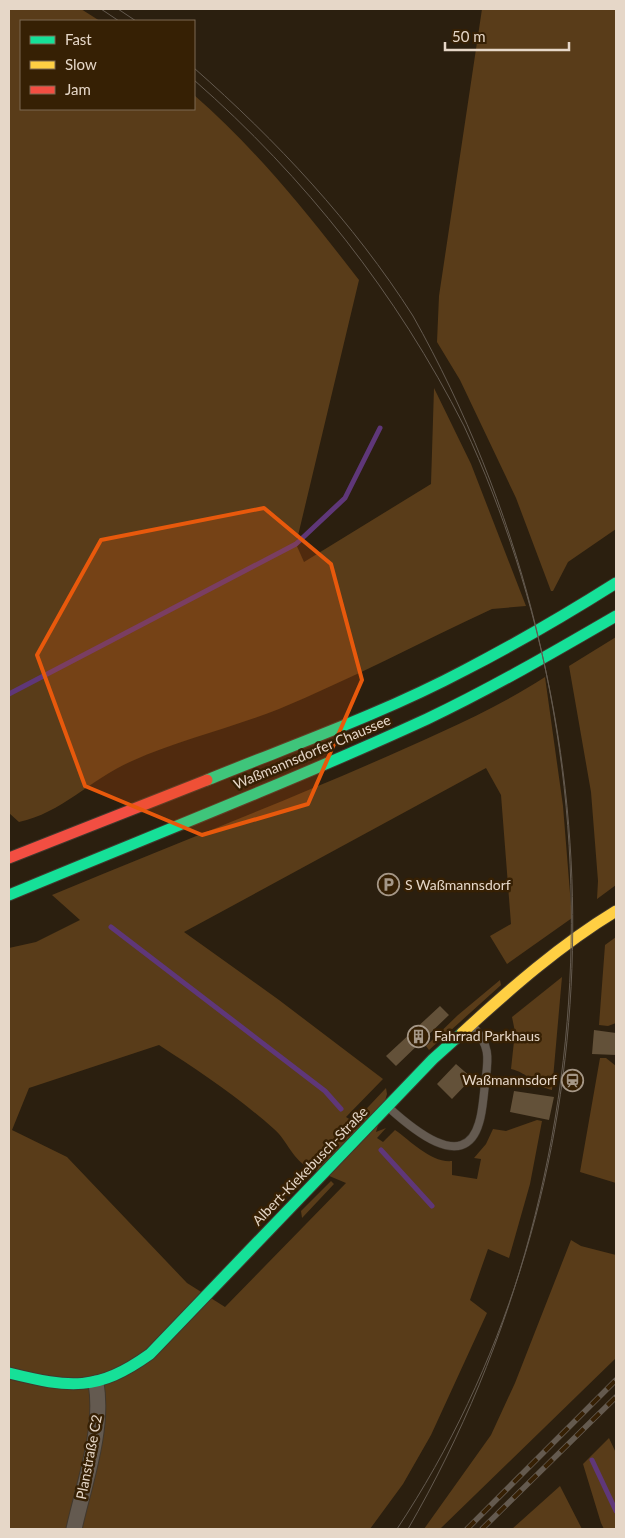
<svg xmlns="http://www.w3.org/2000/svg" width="625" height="1538" font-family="Lato,sans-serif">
	<rect width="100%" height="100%" fill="#2b1f0f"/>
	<path fill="#593c19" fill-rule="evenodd" d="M 9,9 L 81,9 L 100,21 L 21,21 L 21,109 L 194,109 L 194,95 C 257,150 308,214 359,280 L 296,544 L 304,562 L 431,484 L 434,388 L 471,464 L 526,606 L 492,609 C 421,642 351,679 279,709 C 231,728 179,740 132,761 C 92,778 62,813 19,822 L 9,813 Z
		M 482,9 L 616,9 L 616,529 L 568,562 L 553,591 L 551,591 L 516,498 L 460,380 L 437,342 L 439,296 Z
		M 616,637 L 616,885 L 597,899 L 598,881 L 591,792 L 569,666 Z
		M 545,677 L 563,806 L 572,918 L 507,964 L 490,936 L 511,924 L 501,795 L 486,768 L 184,932 L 279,1000 L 383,1079 L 346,1117 L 354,1122 L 386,1088 L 387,1094 L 376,1132 L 386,1128 L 377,1138 L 383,1142 L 395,1130 C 411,1141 431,1163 452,1161 L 452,1175 L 477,1179 L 481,1159 L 474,1158 L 486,1144 L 493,1129 L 506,1131 L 537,1120 L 542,1121 L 530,1184 L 509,1258 L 488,1249 L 470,1300 L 487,1313 L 431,1435 L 403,1484 L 370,1529 L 9,1529 L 9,948 L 36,942 L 80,920 L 52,895 C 158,851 266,809 372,763 C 430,737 491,712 545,677 ZM 159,1045 C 199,1071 238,1097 274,1129 C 287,1140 293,1161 310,1168 L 284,1196 L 291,1195 L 315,1170 L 346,1183 L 225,1307 L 187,1283 L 67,1157 L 12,1130 L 29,1088 Z
		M 616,937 L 616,1023 L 608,1026 L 599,1025 L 605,945 Z
		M 562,977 L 552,1090 C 536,1087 527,1072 511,1069 L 515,1032 L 512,1017 Z
		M 500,980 L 501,985 L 429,1050 L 426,1046 L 458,1015 Z
		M 600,1058 L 606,1058 L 616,1066 L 616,1183 L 580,1172 Z
		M 331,1181 L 334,1184 L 302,1218 L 301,1211 Z
		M 571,1240 L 581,1246 L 616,1255 L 616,1358 L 440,1529 L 424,1529 L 491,1435 L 515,1383 Z
		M 609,1438 L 616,1453 L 616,1529 L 604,1529 L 601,1523 L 583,1464 Z
		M 560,1486 L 582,1529 L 512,1529 Z"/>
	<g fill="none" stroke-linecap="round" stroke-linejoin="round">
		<path stroke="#5f3779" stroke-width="5" d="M 9,694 L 296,544 L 345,498 L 380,428
			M 111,927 L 325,1091 L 341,1109
			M 381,1150 L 432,1206
			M 592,1460 L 616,1511"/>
	</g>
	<path fill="#635139" d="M 440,1006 L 449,1015 L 396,1066 L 386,1056 Z
		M 594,1030 L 616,1033 L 616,1055 L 592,1054 Z
		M 456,1064 L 472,1078 L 452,1099 L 437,1084 Z
		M 514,1091 L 554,1097 L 549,1120 L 510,1112 Z"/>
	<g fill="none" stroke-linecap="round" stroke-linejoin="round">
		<defs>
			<path id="lane" d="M 388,1107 C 409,1126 464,1175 479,1123 C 482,1114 483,1102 484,1093 C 487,1062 494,1050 472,1025"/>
			<path id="street" d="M 74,1529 C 84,1484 104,1429 96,1383"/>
			<path id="fast" d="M 207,780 C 293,745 382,714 465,670 C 517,643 567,614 616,583
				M 9,895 C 148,837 290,782 427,719 C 492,688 554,652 616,616
				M 9,1373 C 70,1388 97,1392 150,1354 L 433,1059 L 462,1033"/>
			<path id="slow" d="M 462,1033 C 510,989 560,945 616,911"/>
			<path id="jam" d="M 9,858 L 207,780"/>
		</defs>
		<use href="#lane" stroke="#41382d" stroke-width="9"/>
		<use href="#street" stroke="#41382d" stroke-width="17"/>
		<use href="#fast" stroke="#41382d" stroke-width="13"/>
		<use href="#slow" stroke="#41382d" stroke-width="13"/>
		<use href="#jam" stroke="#41382d" stroke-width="13"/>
		<use href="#lane" stroke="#645a50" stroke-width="8"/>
		<use href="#street" stroke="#645a50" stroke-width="15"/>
		<use href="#fast" stroke="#16e098" stroke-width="11"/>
		<use href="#slow" stroke="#ffcf43" stroke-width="11"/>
		<use href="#jam" stroke="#f24e42" stroke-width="11"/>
		<path stroke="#645a4f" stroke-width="1" d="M 101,9 L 119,21
			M 118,9 L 136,21
			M 194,68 C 277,141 353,222 413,316 C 625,694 625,1154 408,1529
			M 194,80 C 305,177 397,294 464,426 C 625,772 611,1207 397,1529"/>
		<defs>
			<path id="rail" d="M 467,1529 L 616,1380
				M 482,1529 L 616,1397"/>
		</defs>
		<use href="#rail" stroke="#645a4f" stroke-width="5.5"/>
		<use href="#rail" stroke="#362004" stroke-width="4" stroke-dasharray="11" stroke-linecap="butt"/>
	</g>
	<path fill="#e8590c" fill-opacity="0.2" stroke="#e8590c" stroke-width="4" stroke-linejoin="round" d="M 264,508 L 331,564 L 362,680 L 308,804 L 202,835 L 85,786 L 37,655 L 101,540 Z"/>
	<defs>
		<symbol id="parking-ring" viewBox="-11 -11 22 22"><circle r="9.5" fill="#362004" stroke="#a59787" stroke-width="1.5"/><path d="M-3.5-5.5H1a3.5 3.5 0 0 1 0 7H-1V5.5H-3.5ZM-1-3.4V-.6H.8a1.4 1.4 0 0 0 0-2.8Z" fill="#a59787"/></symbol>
		<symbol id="building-ring" viewBox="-11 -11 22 22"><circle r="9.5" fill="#362004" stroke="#a59787" stroke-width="1.5"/><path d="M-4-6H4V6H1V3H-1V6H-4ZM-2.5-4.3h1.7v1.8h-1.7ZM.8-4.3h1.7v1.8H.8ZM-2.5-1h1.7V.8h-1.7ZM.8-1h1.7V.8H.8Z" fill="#a59787"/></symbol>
		<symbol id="station-ring" viewBox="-11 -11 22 22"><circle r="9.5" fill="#362004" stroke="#a59787" stroke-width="1.5"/><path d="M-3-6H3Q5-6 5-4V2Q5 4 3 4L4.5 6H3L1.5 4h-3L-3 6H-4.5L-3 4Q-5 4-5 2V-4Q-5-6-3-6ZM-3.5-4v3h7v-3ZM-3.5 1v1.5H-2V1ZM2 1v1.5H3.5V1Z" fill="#a59787"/></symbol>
	</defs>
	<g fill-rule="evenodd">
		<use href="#parking-ring" x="376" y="872" width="25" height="25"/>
		<use href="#building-ring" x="406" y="1024" width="25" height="25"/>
		<use href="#station-ring" x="560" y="1068" width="25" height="25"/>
	</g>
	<g text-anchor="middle" stroke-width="5" stroke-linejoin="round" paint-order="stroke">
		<g font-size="14" fill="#e6d7c8" stroke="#362004">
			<text transform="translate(312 752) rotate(-23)" y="5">Waßmannsdorfer Chaussee</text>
			<text transform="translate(310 1166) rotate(-46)" y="5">Albert-Kiekebusch-Straße</text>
			<text transform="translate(89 1457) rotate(-79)" y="5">Planstraße C2</text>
		</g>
		<g font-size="14" fill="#e6d7c8" stroke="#362004" text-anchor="start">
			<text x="405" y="890">S Waßmannsdorf</text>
			<text x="434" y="1041">Fahrrad Parkhaus</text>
			<text x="557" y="1085" text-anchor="end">Waßmannsdorf</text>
		</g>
	</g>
	<rect width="625" height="1538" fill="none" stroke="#e6d7c8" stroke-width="20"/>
	<rect x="20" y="20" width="175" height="90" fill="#362004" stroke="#7c6952"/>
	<rect x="30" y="36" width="25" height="8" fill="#16e098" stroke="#7c6952"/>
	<text x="65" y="45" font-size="15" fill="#e6d7c8">Fast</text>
	<rect x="30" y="61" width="25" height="8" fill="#ffcf43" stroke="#7c6952"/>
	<text x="65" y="70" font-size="15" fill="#e6d7c8">Slow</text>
	<rect x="30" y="86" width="25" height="8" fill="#f24e42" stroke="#7c6952"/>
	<text x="65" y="95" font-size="15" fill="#e6d7c8">Jam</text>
	<path d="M445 42v8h124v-8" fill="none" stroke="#e6d7c8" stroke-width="2.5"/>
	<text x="452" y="42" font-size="15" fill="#e6d7c8" stroke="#362004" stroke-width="4" paint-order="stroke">50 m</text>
</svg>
